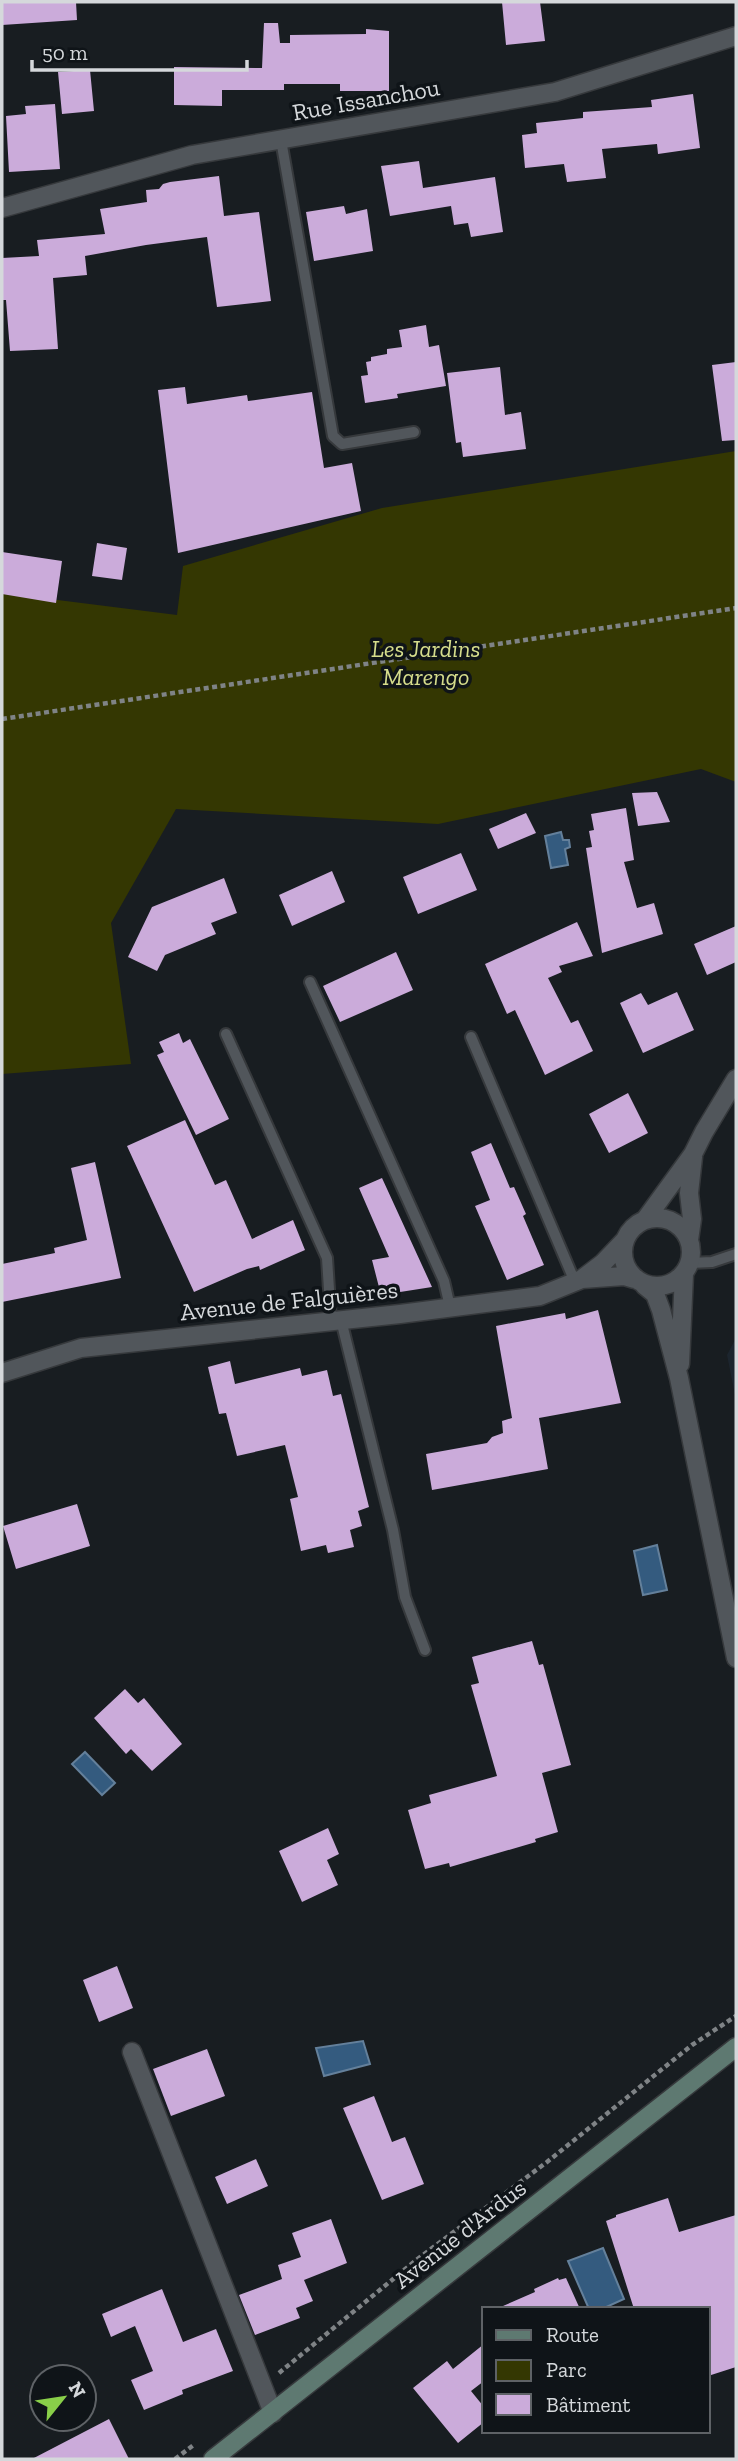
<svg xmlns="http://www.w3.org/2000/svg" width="738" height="2461" font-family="'Zilla Slab',serif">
	<rect width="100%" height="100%" fill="#181d21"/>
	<path fill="#1c252e" d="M 736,1338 L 736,1400 L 727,1355 Z"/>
	<path fill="#343702" d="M 736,451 L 736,782 L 701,769 L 438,824 L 176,809 L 111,923 L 131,1064 L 2,1074 L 2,593 L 177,615 L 183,566 L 382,508 Z"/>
	<path fill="#345b7f" stroke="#64809b" stroke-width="2" d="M 561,832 L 563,840 L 569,840 L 570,847 L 565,849 L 568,865 L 551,868 L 545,836 Z
		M 657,1545 L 667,1590 L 643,1595 L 634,1551 Z
		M 85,1752 L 115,1783 L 102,1795 L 72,1764 Z
		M 363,2041 L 370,2064 L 324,2076 L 316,2048 Z
		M 603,2248 L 624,2299 L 602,2309 L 589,2309 L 568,2261 Z"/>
	<path fill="#cbabda" d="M 2,2 L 76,2 L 77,20 L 2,25 Z
		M 502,2 L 540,2 L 545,41 L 506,45 Z
		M 264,23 L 278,23 L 280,43 L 290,43 L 290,35 L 366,34 L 366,29 L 389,31 L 389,91 L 340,91 L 340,84 L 284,84 L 284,90 L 222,90 L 222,106 L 174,105 L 174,67 L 262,68 Z
		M 90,70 L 94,111 L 62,114 L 58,72 Z
		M 693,94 L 700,148 L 658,154 L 657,144 L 602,149 L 606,178 L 567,182 L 564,164 L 525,168 L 522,135 L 537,133 L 536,123 L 583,118 L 583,112 L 652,107 L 651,100 Z
		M 55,104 L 60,169 L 9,172 L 6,116 L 26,114 L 25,106 Z
		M 419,161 L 423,188 L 495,177 L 503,232 L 471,237 L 468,223 L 454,225 L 451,206 L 390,216 L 381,166 Z
		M 219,176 L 224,216 L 259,212 L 271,301 L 217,307 L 207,237 L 146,245 L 85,256 L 87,275 L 53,278 L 58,349 L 10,351 L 6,300 L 2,300 L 2,258 L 39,256 L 37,240 L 105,234 L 100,209 L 147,202 L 146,190 L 159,189 L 163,184 L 170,182 Z
		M 344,206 L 346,214 L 367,209 L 373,251 L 314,261 L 306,212 Z
		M 426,325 L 429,347 L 439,345 L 446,386 L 397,394 L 398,398 L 365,403 L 361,376 L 368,375 L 366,362 L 371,361 L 371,357 L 387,354 L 387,349 L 402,347 L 399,330 Z
		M 736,362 L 736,440 L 722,441 L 712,365 Z
		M 500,367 L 505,415 L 521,412 L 526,449 L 463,457 L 461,442 L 456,443 L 447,373 Z
		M 185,387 L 187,404 L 247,395 L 248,401 L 312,392 L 324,468 L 352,463 L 361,511 L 178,553 L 158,390 Z
		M 97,543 L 127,548 L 122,580 L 92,576 Z
		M 2,552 L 62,561 L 56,603 L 2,594 Z
		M 657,792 L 670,822 L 638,826 L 632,793 Z
		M 626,808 L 634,860 L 624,862 L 637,908 L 654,903 L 663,934 L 602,953 L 586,848 L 592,847 L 589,831 L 594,830 L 591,814 Z
		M 526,813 L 536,833 L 498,849 L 489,829 Z
		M 461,853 L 477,890 L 418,914 L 403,877 Z
		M 332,871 L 345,902 L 292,926 L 279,895 Z
		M 224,878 L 237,913 L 211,923 L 216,934 L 165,955 L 157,971 L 128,957 L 152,907 Z
		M 577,922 L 593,956 L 559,966 L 562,972 L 548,978 L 571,1023 L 578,1020 L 593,1051 L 545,1075 L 515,1010 L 507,1014 L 485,964 Z
		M 736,926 L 736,962 L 707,975 L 694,944 Z
		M 396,952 L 413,990 L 340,1022 L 323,986 Z
		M 677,992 L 694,1030 L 643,1053 L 620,1003 L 641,993 L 648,1005 Z
		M 179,1033 L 183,1043 L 190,1039 L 229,1119 L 196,1135 L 157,1055 L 164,1052 L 159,1042 Z
		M 628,1093 L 648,1133 L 609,1153 L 589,1114 Z
		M 185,1120 L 215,1185 L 226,1180 L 252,1239 L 293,1220 L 305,1250 L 260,1270 L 259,1266 L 247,1269 L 194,1292 L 127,1146 Z
		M 491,1143 L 510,1188 L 514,1187 L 526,1214 L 523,1216 L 544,1265 L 507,1280 L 475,1206 L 490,1200 L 471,1152 Z
		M 95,1162 L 121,1278 L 2,1302 L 2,1264 L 55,1253 L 54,1248 L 87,1240 L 71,1168 Z
		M 382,1178 L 432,1287 L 381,1295 L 372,1260 L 389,1257 L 359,1188 Z
		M 598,1310 L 621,1403 L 539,1418 L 548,1469 L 432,1490 L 426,1454 L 487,1443 L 492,1437 L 503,1433 L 502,1421 L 512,1418 L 496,1326 L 565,1313 L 566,1319 Z
		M 230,1361 L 235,1384 L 300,1368 L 302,1376 L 327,1370 L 333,1396 L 341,1394 L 369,1507 L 358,1511 L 362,1526 L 350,1530 L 354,1547 L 328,1553 L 326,1545 L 301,1551 L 290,1499 L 298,1497 L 285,1445 L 237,1456 L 226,1413 L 219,1414 L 208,1367 Z
		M 77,1504 L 90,1546 L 16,1569 L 3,1526 Z
		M 532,1641 L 539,1665 L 543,1664 L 571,1765 L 542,1773 L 558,1832 L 535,1839 L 536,1842 L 450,1867 L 449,1863 L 425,1869 L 408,1810 L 431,1803 L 429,1795 L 497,1776 L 471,1685 L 479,1683 L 472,1657 Z
		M 125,1689 L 138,1703 L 144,1698 L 182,1744 L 152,1771 L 131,1749 L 126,1754 L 94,1718 Z
		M 328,1828 L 339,1854 L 327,1860 L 338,1885 L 302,1902 L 279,1851 Z
		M 117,1966 L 133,2008 L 99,2022 L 83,1980 Z
		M 207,2049 L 225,2096 L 171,2116 L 153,2069 Z
		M 374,2096 L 392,2142 L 405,2137 L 424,2184 L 382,2200 L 343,2108 Z
		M 256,2159 L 268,2186 L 227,2204 L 215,2177 Z
		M 668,2198 L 679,2232 L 736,2215 L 736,2367 L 708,2376 L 708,2309 L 634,2309 L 606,2221 L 616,2217 L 616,2215 Z
		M 331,2219 L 347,2263 L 304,2280 L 313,2301 L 296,2308 L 300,2318 L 255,2335 L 239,2295 L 282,2279 L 278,2265 L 301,2257 L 292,2233 Z
		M 558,2278 L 559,2280 L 566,2278 L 580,2309 L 496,2309 L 535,2292 L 534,2289 Z
		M 162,2289 L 183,2342 L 216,2329 L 233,2371 L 182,2390 L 183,2394 L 144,2410 L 131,2380 L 153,2371 L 135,2326 L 111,2337 L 102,2314 Z
		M 484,2344 L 484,2381 L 471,2391 L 484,2407 L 484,2422 L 458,2443 L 413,2388 L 447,2361 L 453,2369 Z
		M 109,2419 L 129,2459 L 32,2459 Z"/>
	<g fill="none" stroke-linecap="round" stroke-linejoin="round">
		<defs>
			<path id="service" d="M 281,140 L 333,436 L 342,444 L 414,432
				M 310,982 L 444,1281 L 450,1307
				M 226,1034 L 327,1258 L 331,1321
				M 471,1037 L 575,1282
				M 690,1263 L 712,1262 L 736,1254
				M 341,1320 L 393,1530 L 405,1597 L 425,1650"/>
			<path id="minor" d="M 2,208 L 192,155 L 555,92 L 736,36
				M 132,2052 L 273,2413"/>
			<path id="tertiary" d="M623 1252a34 34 0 1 1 68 0a34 34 0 1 1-68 0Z
				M 645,1220 L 693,1154 L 704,1132 L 736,1079
				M 689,1240 L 692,1219 L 689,1193 L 693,1157
				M 582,1279 L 624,1276 L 634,1279
				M 644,1285 L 655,1294 L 661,1310 L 679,1378 L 736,1658
				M 680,1364 L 684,1274
				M 2,1373 L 81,1348 L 400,1314 L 540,1296 L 582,1279 L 603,1263 L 624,1241"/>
			<path id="secondary" d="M 213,2459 L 736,2047"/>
		</defs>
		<use href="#service" stroke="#36393c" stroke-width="14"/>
		<use href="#minor" stroke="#36393c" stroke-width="21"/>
		<use href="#tertiary" stroke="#36393c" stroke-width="21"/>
		<use href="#secondary" stroke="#36393c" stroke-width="21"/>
		<path stroke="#7f8386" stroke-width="4.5" stroke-dasharray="5 3.5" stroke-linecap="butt" d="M 2,719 L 736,608
			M 279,2373 L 415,2261 L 547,2162 L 692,2045 L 736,2016
			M 175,2459 L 195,2444"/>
		<use href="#service" stroke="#51565b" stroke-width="10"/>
		<use href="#minor" stroke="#51565b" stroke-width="18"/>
		<use href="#tertiary" stroke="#51565b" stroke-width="18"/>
		<use href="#secondary" stroke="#5e7971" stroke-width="18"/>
	</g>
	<g text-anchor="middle" stroke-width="7" stroke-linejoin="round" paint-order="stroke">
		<g font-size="24" fill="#d5d8db" stroke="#0f1418">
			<text transform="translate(366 100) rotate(-10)" y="8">Rue Issanchou</text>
			<text transform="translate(289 1301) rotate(-6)" y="8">Avenue de Falguières</text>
			<text transform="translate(460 2234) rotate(-38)" y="8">Avenue d'Ardus</text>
		</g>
		<g font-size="24" font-style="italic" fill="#d6dd8c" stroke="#0f1418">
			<text x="426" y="657">Les Jardins<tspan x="426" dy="28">Marengo</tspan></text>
		</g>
	</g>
	<rect width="738" height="2461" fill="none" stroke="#d5d8db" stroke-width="7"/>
	<rect x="482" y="2307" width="228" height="126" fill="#0f1418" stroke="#5e6266" stroke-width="2"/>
	<rect x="496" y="2330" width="35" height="10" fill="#5e7971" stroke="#5e6266" stroke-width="2"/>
	<text x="546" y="2342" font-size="21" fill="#d5d8db">Route</text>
	<rect x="496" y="2360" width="35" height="21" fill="#343702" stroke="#5e6266" stroke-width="2"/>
	<text x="546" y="2377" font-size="21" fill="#d5d8db">Parc</text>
	<rect x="496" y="2394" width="35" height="21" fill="#cbabda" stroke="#5e6266" stroke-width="2"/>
	<text x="546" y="2412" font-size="21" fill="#d5d8db">Bâtiment</text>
	<g transform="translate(63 2398) rotate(60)"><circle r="33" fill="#0f1418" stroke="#5e6266" stroke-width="2"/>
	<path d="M0-5L12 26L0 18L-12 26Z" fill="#89cf49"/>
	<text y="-10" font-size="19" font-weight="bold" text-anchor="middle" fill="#d5d8db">N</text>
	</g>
	<path d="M32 60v10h215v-10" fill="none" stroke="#d5d8db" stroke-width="3.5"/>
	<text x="42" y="60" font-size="21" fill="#d5d8db" stroke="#0f1418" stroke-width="5" paint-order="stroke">50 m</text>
</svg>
